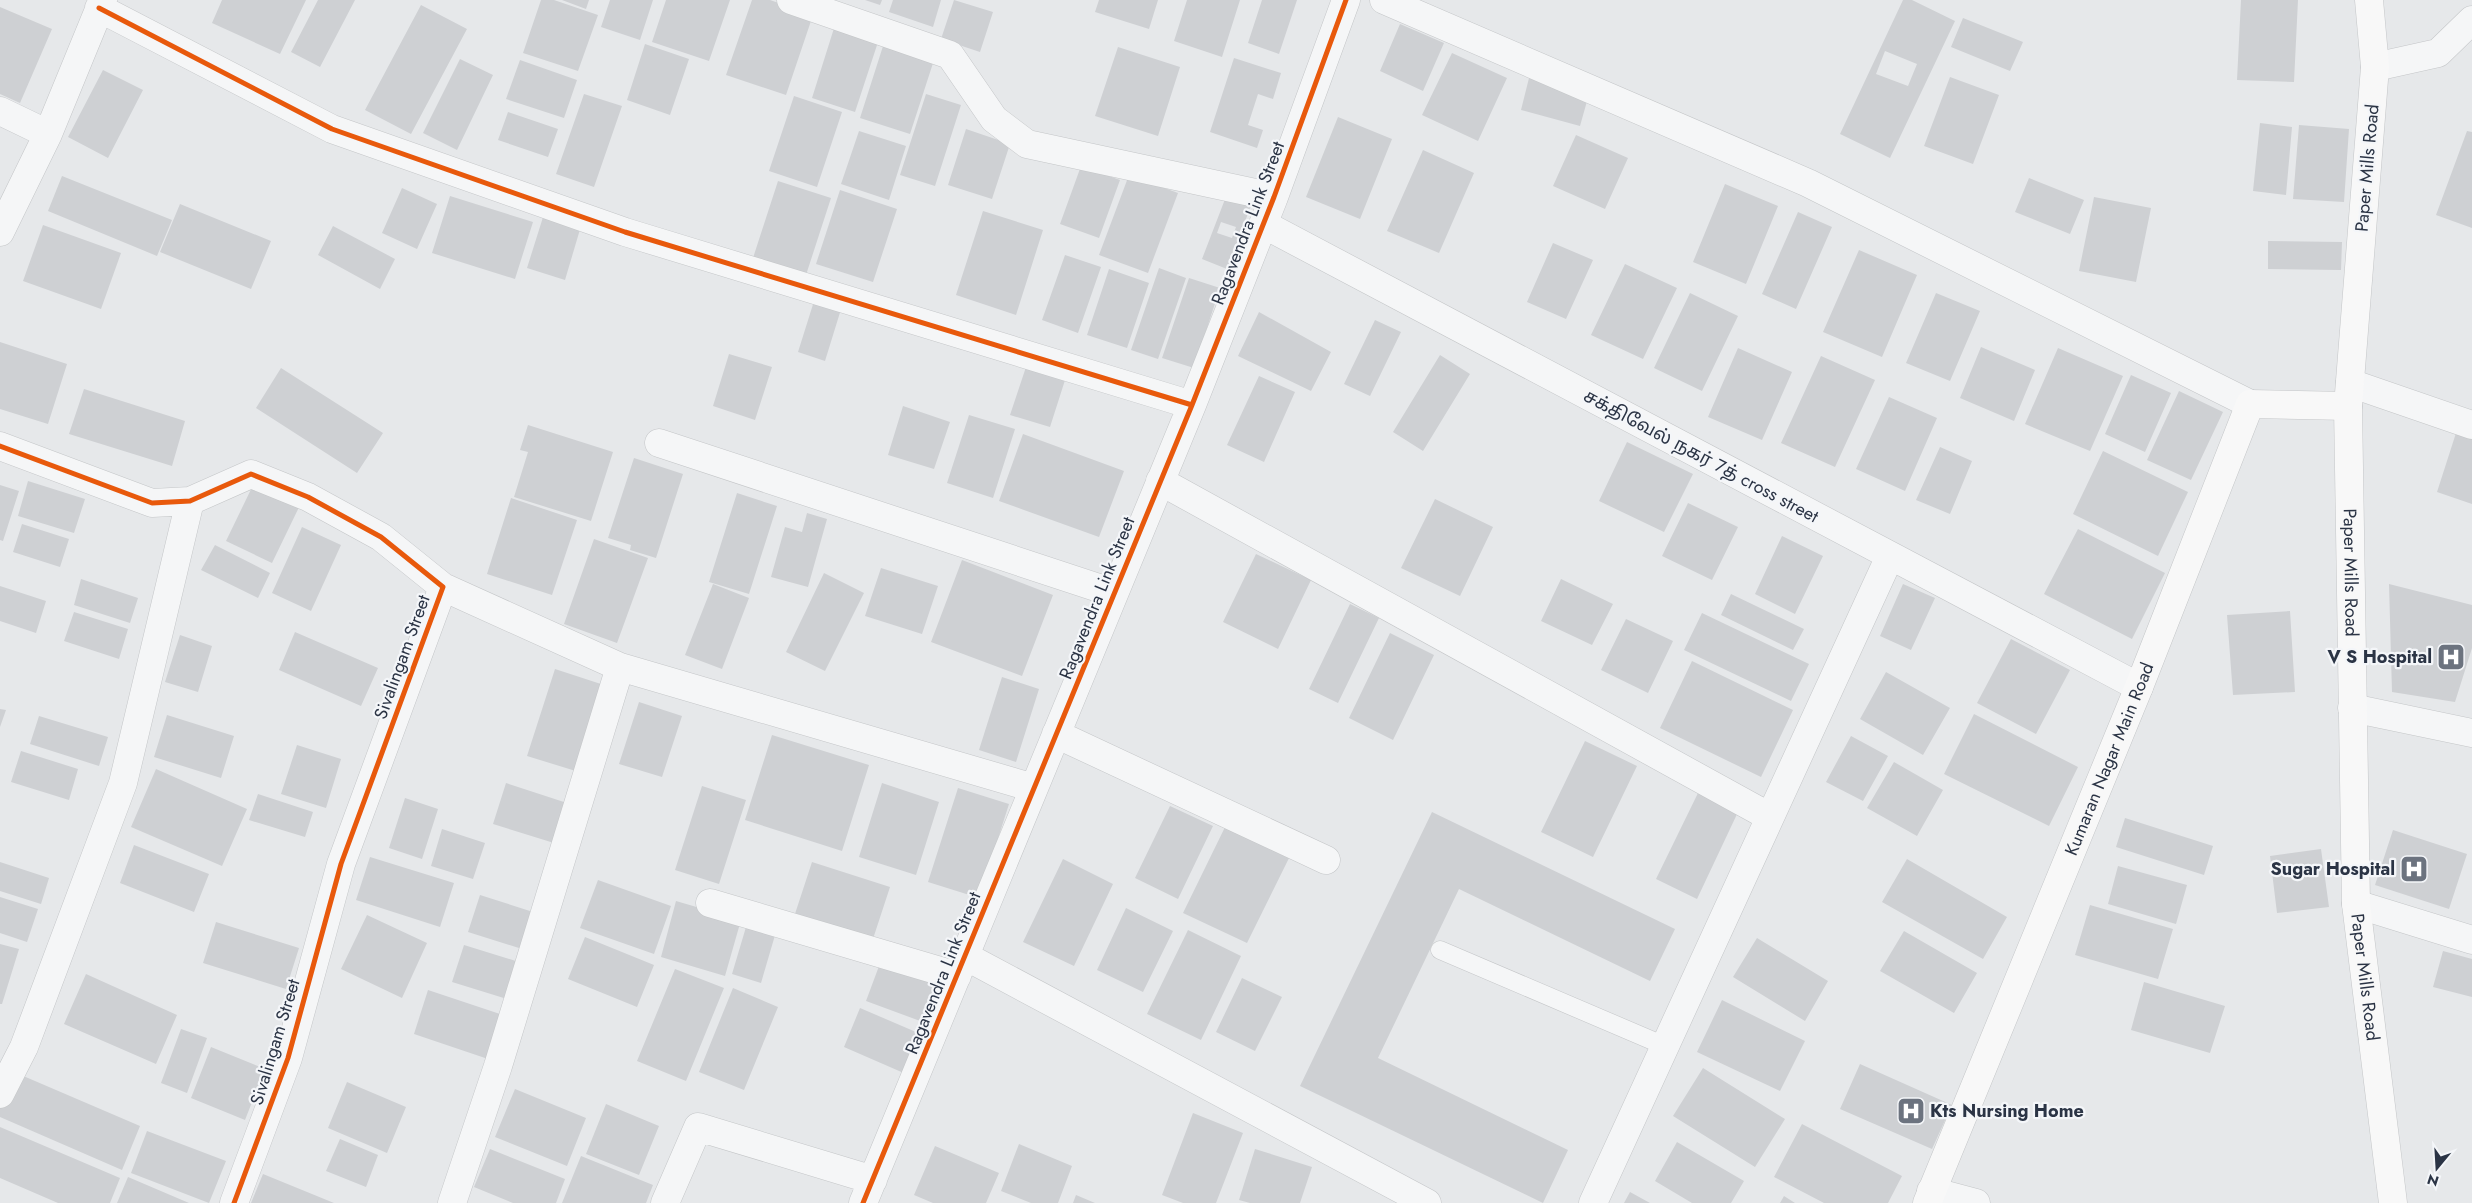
<svg xmlns="http://www.w3.org/2000/svg" width="2472" height="1203" font-family="Jost,'Noto Sans Tamil',sans-serif">
	<rect width="100%" height="100%" fill="#e6e8ea"/>
	<path fill="#ced0d3" fill-rule="evenodd" d="M 222,0 L 306,0 L 280,54 L 212,23 Z
		M 318,0 L 355,0 L 320,67 L 291,52 Z
		M 541,0 L 554,0 L 598,15 L 578,71 L 523,53 Z
		M 562,0 L 589,0 L 586,9 Z
		M 610,0 L 653,0 L 640,40 L 601,27 Z
		M 666,0 L 730,0 L 709,61 L 652,42 Z
		M 752,0 L 770,0 L 813,15 L 786,95 L 726,75 Z
		M 865,0 L 882,0 L 880,5 Z
		M 893,0 L 941,0 L 933,27 L 889,12 Z
		M 954,0 L 993,12 L 980,52 L 941,39 Z
		M 1099,0 L 1158,0 L 1149,29 L 1095,12 Z
		M 1187,0 L 1240,0 L 1222,57 L 1174,41 Z
		M 1262,0 L 1297,0 L 1279,54 L 1248,43 Z
		M 1903,0 L 1912,0 L 1955,21 L 1890,158 L 1840,134 ZM 1885,51 L 1917,64 L 1908,86 L 1876,74 Z
		M 2241,0 L 2298,0 L 2294,82 L 2237,80 Z
		M 421,5 L 467,29 L 411,134 L 365,110 Z
		M 0,7 L 52,29 L 20,103 L 0,94 Z
		M 1963,18 L 2023,42 L 2010,71 L 1951,47 Z
		M 1400,24 L 1444,43 L 1423,91 L 1380,71 Z
		M 835,25 L 879,39 L 855,112 L 812,98 Z
		M 884,43 L 934,60 L 910,134 L 860,118 Z
		M 645,44 L 689,59 L 670,115 L 627,100 Z
		M 1118,47 L 1180,67 L 1158,136 L 1095,116 Z
		M 1452,53 L 1507,78 L 1478,141 L 1422,115 Z
		M 1234,58 L 1281,73 L 1273,99 L 1258,94 L 1248,125 L 1263,130 L 1257,148 L 1210,132 Z
		M 460,59 L 493,75 L 457,150 L 423,133 Z
		M 520,60 L 577,80 L 564,118 L 506,99 Z
		M 103,70 L 143,90 L 108,158 L 68,137 Z
		M 1950,77 L 1999,95 L 1973,164 L 1924,146 Z
		M 1529,78 L 1589,94 L 1580,126 L 1521,110 Z
		M 584,94 L 622,106 L 594,187 L 556,174 Z
		M 926,94 L 961,105 L 935,186 L 900,175 Z
		M 794,96 L 842,112 L 817,187 L 769,171 Z
		M 508,112 L 558,129 L 548,157 L 498,140 Z
		M 1338,117 L 1392,139 L 1360,219 L 1306,197 Z
		M 2260,123 L 2292,127 L 2286,195 L 2253,191 Z
		M 2299,125 L 2349,129 L 2344,202 L 2293,199 Z
		M 966,129 L 1010,144 L 992,199 L 948,185 Z
		M 859,131 L 906,146 L 889,200 L 841,184 Z
		M 2467,131 L 2472,132 L 2472,228 L 2436,215 Z
		M 1576,135 L 1628,158 L 1605,209 L 1553,186 Z
		M 1423,150 L 1474,173 L 1439,253 L 1387,231 Z
		M 1081,166 L 1120,180 L 1099,238 L 1060,224 Z
		M 1129,175 L 1178,193 L 1148,273 L 1099,255 Z
		M 62,176 L 172,220 L 157,256 L 48,211 Z
		M 2029,178 L 2084,200 L 2070,234 L 2015,212 Z
		M 778,181 L 831,198 L 806,275 L 753,258 Z
		M 1725,184 L 1778,206 L 1746,284 L 1693,262 Z
		M 402,188 L 437,204 L 417,249 L 382,233 Z
		M 840,190 L 897,209 L 873,282 L 816,264 Z
		M 1227,194 L 1252,203 L 1227,269 L 1202,259 ZM 1221,222 L 1236,227 L 1232,238 L 1217,233 Z
		M 450,196 L 533,222 L 515,279 L 432,253 Z
		M 2094,197 L 2151,208 L 2136,282 L 2079,271 Z
		M 180,204 L 271,241 L 251,289 L 160,252 Z
		M 983,211 L 1043,230 L 1016,315 L 956,295 Z
		M 1798,212 L 1832,227 L 1796,309 L 1762,294 Z
		M 544,214 L 581,226 L 565,280 L 527,268 Z
		M 43,225 L 121,253 L 101,309 L 23,281 Z
		M 333,226 L 395,259 L 380,289 L 318,255 Z
		M 2268,241 L 2342,242 L 2341,270 L 2268,269 Z
		M 1553,243 L 1593,260 L 1566,319 L 1527,302 Z
		M 1859,250 L 1917,275 L 1882,357 L 1823,332 Z
		M 1065,255 L 1101,267 L 1078,333 L 1042,320 Z
		M 1625,264 L 1677,288 L 1643,359 L 1591,335 Z
		M 1159,268 L 1186,278 L 1158,359 L 1131,350 Z
		M 1109,269 L 1149,283 L 1127,348 L 1087,335 Z
		M 1189,278 L 1220,288 L 1194,368 L 1162,358 Z
		M 1690,293 L 1738,316 L 1702,391 L 1654,368 Z
		M 1936,293 L 1980,311 L 1950,381 L 1906,363 Z
		M 815,298 L 842,306 L 825,361 L 798,352 Z
		M 1259,312 L 1331,352 L 1311,391 L 1238,356 Z
		M 1375,320 L 1401,332 L 1370,396 L 1344,384 Z
		M 0,342 L 67,364 L 48,424 L 0,409 Z
		M 1981,347 L 2035,370 L 2014,421 L 1960,398 Z
		M 1738,348 L 1792,372 L 1762,440 L 1708,417 Z
		M 2058,348 L 2123,376 L 2090,451 L 2025,424 Z
		M 729,354 L 772,367 L 755,420 L 713,406 Z
		M 1440,355 L 1470,374 L 1423,451 L 1393,432 Z
		M 1821,356 L 1875,380 L 1835,467 L 1781,443 Z
		M 1027,364 L 1066,377 L 1050,427 L 1010,415 Z
		M 281,368 L 383,433 L 357,473 L 256,408 Z
		M 2131,375 L 2171,393 L 2145,452 L 2105,434 Z
		M 1259,376 L 1295,392 L 1264,462 L 1227,445 Z
		M 84,389 L 185,421 L 172,466 L 69,434 Z
		M 2179,391 L 2223,412 L 2191,480 L 2147,460 Z
		M 1889,397 L 1937,418 L 1905,491 L 1856,469 Z
		M 903,406 L 950,422 L 934,469 L 888,455 Z
		M 969,415 L 1015,429 L 993,498 L 947,483 Z
		M 528,425 L 613,452 L 591,521 L 514,497 L 528,452 L 520,450 Z
		M 2456,433 L 2472,438 L 2472,504 L 2437,492 Z
		M 1023,434 L 1124,471 L 1099,537 L 999,501 Z
		M 1627,442 L 1693,474 L 1664,532 L 1599,501 Z
		M 1940,447 L 1972,461 L 1950,514 L 1916,500 Z
		M 2103,451 L 2188,492 L 2158,556 L 2073,514 Z
		M 634,458 L 683,474 L 656,558 L 630,550 L 631,545 L 608,538 Z
		M 256,479 L 302,501 L 272,563 L 226,541 Z
		M 28,481 L 85,499 L 74,533 L 18,516 Z
		M 0,485 L 19,491 L 3,541 L 0,540 Z
		M 737,493 L 777,506 L 749,594 L 709,582 Z
		M 511,498 L 577,520 L 552,595 L 487,574 Z
		M 1435,499 L 1493,527 L 1460,596 L 1401,568 Z
		M 1688,503 L 1738,527 L 1712,580 L 1662,556 Z
		M 807,513 L 827,519 L 808,587 L 771,577 L 785,527 L 802,532 Z
		M 22,524 L 69,539 L 60,567 L 13,552 Z
		M 302,527 L 341,545 L 311,611 L 272,593 Z
		M 2078,529 L 2165,573 L 2132,639 L 2044,594 Z
		M 1782,536 L 1823,556 L 1795,614 L 1755,594 Z
		M 594,539 L 648,558 L 617,643 L 564,624 Z
		M 215,545 L 270,573 L 258,598 L 201,570 Z
		M 1256,554 L 1311,580 L 1278,649 L 1223,622 Z
		M 962,560 L 1053,595 L 1022,676 L 931,642 Z
		M 881,568 L 938,586 L 922,634 L 865,616 Z
		M 824,573 L 864,593 L 825,671 L 786,652 Z
		M 81,579 L 138,598 L 130,623 L 74,605 Z
		M 1561,579 L 1613,604 L 1592,645 L 1541,621 Z
		M 713,584 L 749,598 L 722,669 L 685,655 Z
		M 1903,584 L 1935,598 L 1911,650 L 1880,636 Z
		M 2389,584 L 2472,605 L 2472,648 L 2455,702 L 2392,692 Z
		M 0,586 L 46,601 L 36,633 L 0,621 Z
		M 1731,594 L 1804,629 L 1793,650 L 1721,615 Z
		M 1350,604 L 1379,618 L 1338,703 L 1309,689 Z
		M 2290,611 L 2295,692 L 2233,695 L 2227,615 Z
		M 74,612 L 128,629 L 119,659 L 64,641 Z
		M 1702,613 L 1809,664 L 1791,701 L 1684,650 Z
		M 1626,619 L 1673,641 L 1648,693 L 1601,670 Z
		M 295,632 L 378,668 L 361,706 L 279,670 Z
		M 1390,633 L 1434,655 L 1393,740 L 1349,718 Z
		M 180,635 L 212,646 L 198,692 L 165,682 Z
		M 2011,639 L 2070,670 L 2036,734 L 1977,703 Z
		M 1692,661 L 1793,710 L 1761,777 L 1660,728 Z
		M 555,669 L 607,686 L 579,772 L 527,756 Z
		M 1886,672 L 1950,708 L 1923,755 L 1860,719 Z
		M 1002,677 L 1039,689 L 1016,762 L 979,750 Z
		M 639,702 L 682,716 L 662,777 L 619,764 Z
		M 0,709 L 6,710 L 0,727 Z
		M 1974,714 L 2078,767 L 2049,826 L 1944,774 Z
		M 167,715 L 234,736 L 221,778 L 154,757 Z
		M 39,716 L 108,737 L 99,766 L 30,744 Z
		M 772,735 L 869,765 L 842,851 L 745,820 Z
		M 1851,736 L 1888,756 L 1863,801 L 1826,782 Z
		M 1585,741 L 1637,766 L 1593,857 L 1541,832 Z
		M 297,745 L 341,759 L 326,808 L 281,794 Z
		M 21,751 L 78,769 L 69,800 L 11,782 Z
		M 1894,762 L 1943,790 L 1917,836 L 1867,808 Z
		M 156,769 L 247,809 L 222,866 L 131,827 Z
		M 506,783 L 567,803 L 554,843 L 493,824 Z
		M 882,783 L 939,802 L 916,875 L 859,857 Z
		M 702,786 L 746,800 L 719,884 L 675,870 Z
		M 958,788 L 1009,804 L 979,898 L 928,882 Z
		M 1698,793 L 1738,812 L 1697,899 L 1656,879 Z
		M 258,794 L 313,812 L 305,837 L 249,820 Z
		M 405,798 L 438,809 L 422,859 L 389,848 Z
		M 1170,806 L 1213,826 L 1178,899 L 1135,878 Z
		M 1432,812 L 1675,929 L 1650,981 L 1459,889 L 1378,1058 L 1568,1150 L 1543,1203 L 1300,1086 Z
		M 2125,818 L 2213,846 L 2204,875 L 2116,847 Z
		M 1227,823 L 1291,854 L 1247,943 L 1183,913 Z
		M 442,829 L 485,843 L 473,879 L 431,866 Z
		M 2393,830 L 2467,854 L 2449,909 L 2375,885 Z
		M 134,845 L 209,874 L 194,912 L 120,883 Z
		M 2321,849 L 2329,907 L 2277,913 L 2270,856 Z
		M 370,857 L 454,883 L 440,927 L 356,900 Z
		M 1063,859 L 1113,884 L 1074,966 L 1023,942 Z
		M 1907,859 L 2007,917 L 1983,959 L 1882,902 Z
		M 0,862 L 49,878 L 41,904 L 0,891 Z
		M 812,862 L 890,887 L 870,948 L 792,923 Z
		M 2118,866 L 2187,885 L 2176,924 L 2108,904 Z
		M 598,880 L 671,906 L 654,954 L 580,928 Z
		M 480,895 L 533,912 L 522,949 L 468,932 Z
		M 0,897 L 38,909 L 27,942 L 0,933 Z
		M 676,901 L 741,920 L 725,976 L 661,957 Z
		M 2090,905 L 2173,929 L 2158,979 L 2075,955 Z
		M 1126,908 L 1173,931 L 1143,992 L 1097,970 Z
		M 367,915 L 427,943 L 402,998 L 341,969 Z
		M 749,917 L 778,925 L 761,983 L 732,974 Z
		M 216,922 L 299,948 L 286,989 L 203,963 Z
		M 1188,930 L 1241,956 L 1201,1040 L 1147,1014 Z
		M 1904,931 L 1977,973 L 1954,1013 L 1880,971 Z
		M 585,937 L 654,965 L 637,1007 L 568,979 Z
		M 1757,938 L 1828,981 L 1805,1021 L 1733,977 Z
		M 0,944 L 19,949 L 2,1004 L 0,1004 Z
		M 464,945 L 519,962 L 507,999 L 452,982 Z
		M 2443,951 L 2472,959 L 2472,997 L 2433,987 Z
		M 882,958 L 947,982 L 931,1025 L 866,1001 Z
		M 675,969 L 724,988 L 686,1081 L 637,1061 Z
		M 86,974 L 177,1015 L 156,1064 L 64,1024 Z
		M 1242,978 L 1282,997 L 1255,1051 L 1216,1032 Z
		M 2144,982 L 2225,1006 L 2210,1053 L 2131,1030 Z
		M 733,988 L 778,1007 L 744,1090 L 699,1072 Z
		M 428,990 L 503,1015 L 488,1059 L 414,1034 Z
		M 1722,1000 L 1805,1041 L 1780,1091 L 1697,1052 Z
		M 860,1008 L 923,1035 L 906,1074 L 844,1047 Z
		M 181,1029 L 207,1038 L 187,1093 L 161,1083 Z
		M 211,1047 L 265,1069 L 245,1120 L 191,1098 Z
		M 1860,1064 L 1952,1105 L 1932,1149 L 1840,1109 Z
		M 1703,1068 L 1785,1119 L 1755,1167 L 1673,1116 Z
		M 14,1072 L 140,1126 L 122,1170 L 0,1117 L 0,1106 Z
		M 347,1082 L 406,1107 L 387,1153 L 328,1128 Z
		M 515,1089 L 586,1118 L 567,1166 L 495,1137 Z
		M 606,1104 L 659,1126 L 639,1175 L 586,1154 Z
		M 1193,1113 L 1243,1133 L 1216,1203 L 1183,1203 L 1162,1195 Z
		M 1802,1124 L 1902,1176 L 1888,1203 L 1824,1203 L 1774,1177 Z
		M 0,1127 L 120,1178 L 110,1203 L 58,1203 L 0,1178 Z
		M 147,1131 L 226,1161 L 209,1203 L 131,1173 Z
		M 340,1139 L 378,1155 L 366,1187 L 326,1171 Z
		M 1677,1142 L 1744,1181 L 1731,1203 L 1692,1203 L 1655,1181 Z
		M 1019,1144 L 1072,1166 L 1058,1203 L 1031,1203 L 1001,1191 Z
		M 935,1146 L 999,1173 L 986,1203 L 933,1203 L 914,1195 Z
		M 490,1149 L 565,1179 L 556,1203 L 513,1203 L 474,1187 Z
		M 1255,1149 L 1312,1167 L 1300,1203 L 1250,1203 L 1239,1200 Z
		M 581,1156 L 653,1185 L 646,1203 L 562,1203 Z
		M 263,1174 L 334,1203 L 251,1203 Z
		M 128,1177 L 189,1203 L 117,1203 Z
		M 1630,1192 L 1650,1203 L 1624,1203 Z
		M 1076,1195 L 1095,1203 L 1073,1203 Z
		M 1784,1196 L 1795,1203 L 1780,1203 Z"/>
	<g fill="none" stroke-linecap="round" stroke-linejoin="round">
		<defs>
			<path id="service" d="M 1440,950 L 1665,1046"/>
			<path id="minor" d="M 791,0 L 950,55 L 994,119 L 1027,144 L 1274,197
				M 1384,0 L 1808,183 L 2250,404
				M 99,8 L 332,129 L 625,232 L 1192,405
				M 2375,67 L 2438,53 L 2472,20
				M 0,111 L 48,134
				M 1263,224 L 2139,687
				M 0,232 L 48,134 L 103,0
				M 2350,383 L 2472,425
				M 659,443 L 1114,593
				M 0,446 L 152,503 L 190,501 L 251,474 L 308,497 L 381,537 L 443,587 L 341,864 L 288,1058 L 234,1203
				M 1160,481 L 1770,817
				M 443,587 L 620,667 L 1034,788
				M 2352,708 L 2472,733
				M 1056,734 L 1326,860
				M 710,903 L 957,976
				M 2356,904 L 2472,940
				M 965,956 L 1427,1203
				M 0,1094 L 24,1047 L 123,783 L 190,501
				M 1931,1191 L 1976,1203
				M 452,1203 L 498,1066 L 620,667
				M 665,1203 L 698,1127 L 873,1180
				M 863,1203 L 1192,405 L 1274,197 L 1346,0
				M 1593,1203 L 1890,556"/>
			<g id="secondary">
				<path id="s1" d="M 2369,0 L 2375,67 L 2348,406 L 2356,904 L 2393,1203"/>
				<path id="s2" d="M 1927,1203 L 2139,687 L 2250,404 L 2348,406"/>
			</g>
		</defs>
		<use href="#service" stroke="#c4c6c8" stroke-width="19"/>
		<use href="#minor" stroke="#c4c6c8" stroke-width="29"/>
		<use href="#secondary" stroke="#c4c6c8" stroke-width="29"/>
		<use href="#service" stroke="#f5f6f7" stroke-width="18"/>
		<use href="#minor" stroke="#f5f6f7" stroke-width="28"/>
		<use href="#secondary" stroke="#f8f8f8" stroke-width="28"/>
		<defs>
			<path id="cycleway" d="M 99,8 L 332,129 L 625,232 L 1192,405
				M 0,446 L 152,503 L 190,501 L 251,474 L 308,497 L 381,537 L 443,587 L 341,864 L 288,1058 L 234,1203
				M 863,1203 L 1192,405 L 1274,197 L 1346,0"/>
		</defs>
		<use href="#cycleway" stroke="#f4f6f9" stroke-width="8"/>
		<use href="#cycleway" stroke="#e8590c" stroke-width="5"/>
	</g>
	<defs>
		<symbol id="hospital-square" viewBox="-11 -11 22 22"><rect x="-9" y="-9" width="18" height="18" rx="4" fill="#6c737f" stroke="#f4f6f9"/><path d="M-5-5h3v3.5h4V-5h3V5h-3V1.5h-4V5h-3Z" fill="#fff"/></symbol>
	</defs>
	<g fill-rule="evenodd">
		<use href="#hospital-square" x="2435" y="641" width="32" height="32"/>
		<use href="#hospital-square" x="2398" y="853" width="32" height="32"/>
		<use href="#hospital-square" x="1895" y="1095" width="32" height="32"/>
	</g>
	<g text-anchor="middle" stroke-width="4.5" stroke-linejoin="round" paint-order="stroke">
		<g font-size="18" fill="#2b3445" stroke="#f4f6f9">
			<text transform="translate(2367 168) rotate(-85)" y="6">Paper Mills Road</text>
			<text transform="translate(1248 223) rotate(-69)" y="6">Ragavendra Link Street</text>
			<text transform="translate(1701 456) rotate(28)" y="6">சக்திவேல் நகர் 7த் cross street</text>
			<text dy="6" stroke="none"><textPath href="#s1" startOffset="574">Paper Mills Road</textPath></text>
			<text transform="translate(1097 598) rotate(-68)" y="6">Ragavendra Link Street</text>
			<text transform="translate(402 657) rotate(-70)" y="6">Sivalingam Street</text>
			<text dy="6" stroke="none"><textPath href="#s2" startOffset="480">Kumaran Nagar Main Road</textPath></text>
			<text transform="translate(943 973) rotate(-68)" y="6">Ragavendra Link Street</text>
			<text dy="6" stroke="none"><textPath href="#s1" startOffset="979">Paper Mills Road</textPath></text>
			<text transform="translate(275 1042) rotate(-73)" y="6">Sivalingam Street</text>
		</g>
		<g font-size="18" font-weight="bold" fill="#2b3445" stroke="#f4f6f9" text-anchor="end">
			<text x="2432" y="663">V S Hospital</text>
			<text x="2395" y="875">Sugar Hospital</text>
			<text x="1930" y="1117" text-anchor="start">Kts Nursing Home</text>
		</g>
	</g>
	<g transform="translate(2437 1168) rotate(198)" stroke="#f4f6f9" stroke-width="4" paint-order="stroke">
	<path d="M0-4L9 19L0 12L-9 19Z" fill="#2b3445"/>
	<text y="-8" font-size="14" font-weight="bold" text-anchor="middle" fill="#2b3445">N</text>
	</g>
</svg>
